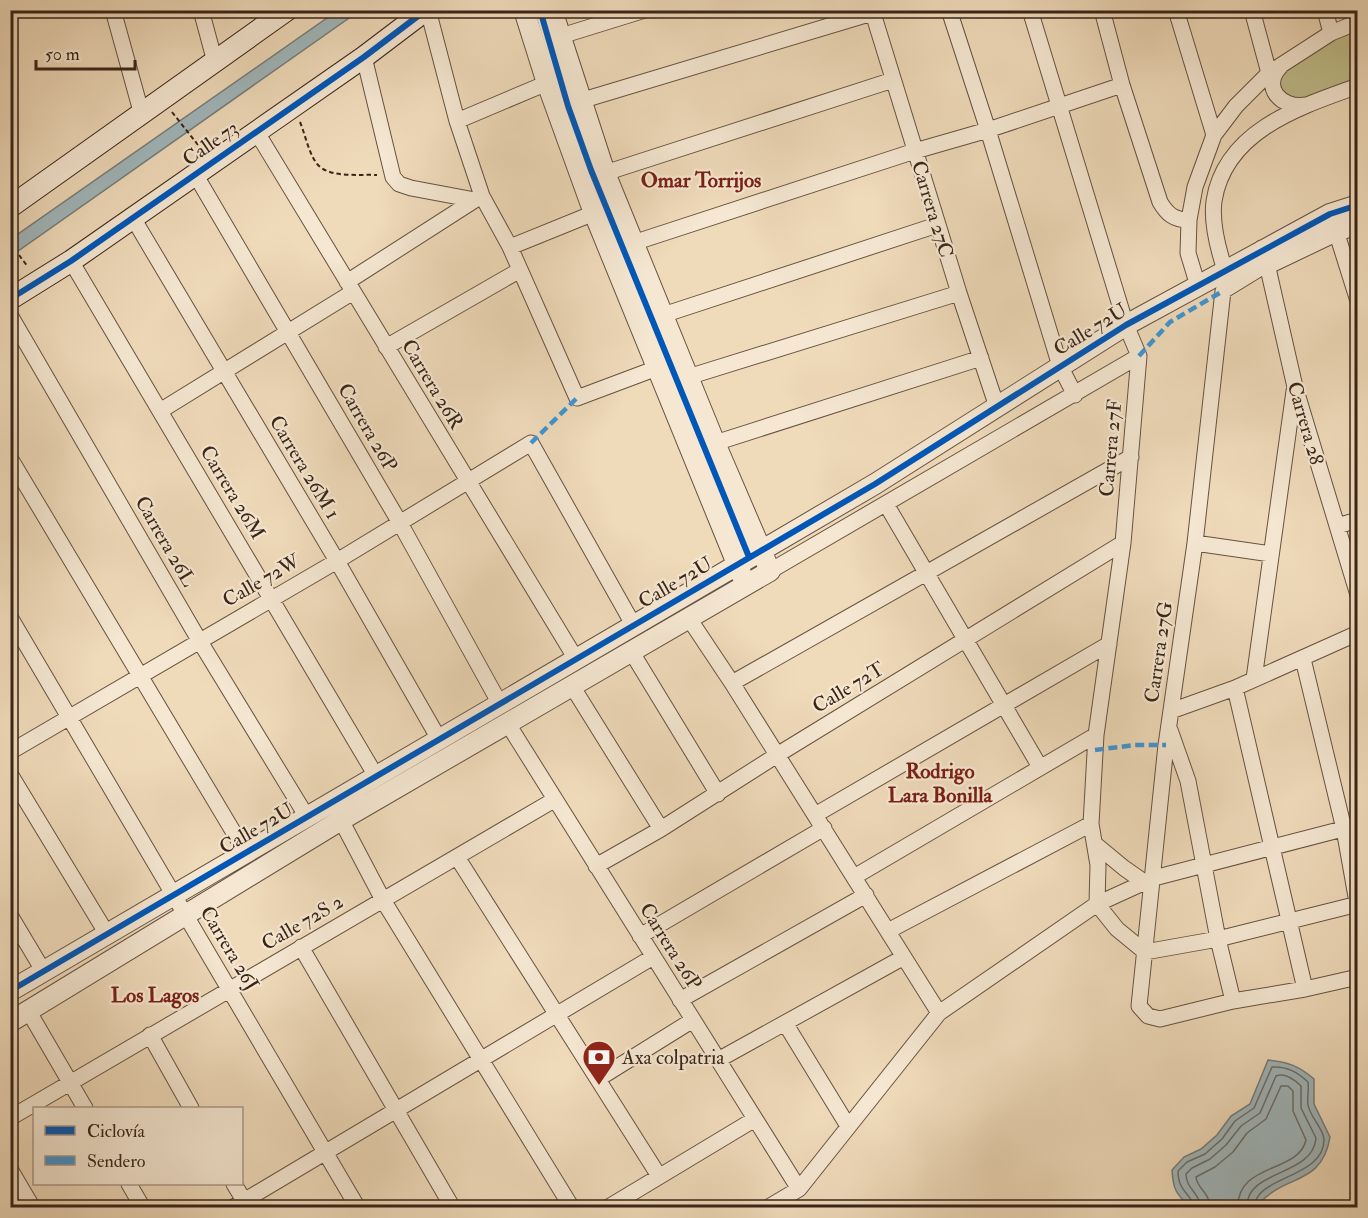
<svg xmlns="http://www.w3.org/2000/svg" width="1368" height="1218" font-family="'IM FELL Double Pica',serif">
	<rect width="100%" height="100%" fill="#efdaba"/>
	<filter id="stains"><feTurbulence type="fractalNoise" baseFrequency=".00333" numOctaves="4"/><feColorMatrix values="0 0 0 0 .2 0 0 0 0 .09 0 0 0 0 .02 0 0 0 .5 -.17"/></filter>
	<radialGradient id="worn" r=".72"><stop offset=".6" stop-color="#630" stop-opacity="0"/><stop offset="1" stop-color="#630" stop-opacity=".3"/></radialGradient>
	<path fill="#c0bd8b" stroke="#7c7152" stroke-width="1.5" d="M 1357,22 L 1357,86 L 1307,105 L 1278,98 L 1277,69 Z"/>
	<path fill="#a0b7bc" stroke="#777d7a" stroke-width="1.5" d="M 337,11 L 359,11 L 11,256 L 11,239 Z
		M 1268,1060 C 1288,1062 1299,1066 1314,1079 L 1314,1104 L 1330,1137 C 1322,1186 1285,1174 1260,1203 L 1261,1207 L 1190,1207 C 1176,1194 1173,1189 1172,1170 L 1184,1157 L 1201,1149 L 1217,1135 L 1231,1116 L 1250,1104 Z"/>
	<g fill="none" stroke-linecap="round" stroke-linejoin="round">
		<path stroke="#6c6e6a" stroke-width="1.5" d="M 1194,1208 C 1192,1193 1178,1193 1178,1171 L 1187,1162 L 1205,1154 L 1222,1139 L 1235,1121 L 1254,1108 L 1272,1067 C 1287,1066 1297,1072 1308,1082 C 1309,1090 1307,1098 1308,1105 C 1310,1117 1323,1128 1324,1139 C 1325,1179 1252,1176 1255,1208
			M 1201,1208 C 1200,1193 1186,1189 1186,1174 L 1192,1168 L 1210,1159 L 1226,1145 L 1241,1126 L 1260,1113 L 1276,1076 C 1285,1072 1294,1079 1301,1086 L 1301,1108 L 1316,1138 C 1313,1177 1245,1169 1247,1208
			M 1210,1208 C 1210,1192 1197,1189 1196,1177 L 1215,1167 L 1233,1152 L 1247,1133 L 1266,1119 L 1281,1086 L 1288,1086 L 1293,1091 L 1293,1111 L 1306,1140 C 1299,1173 1236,1163 1238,1208"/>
		<defs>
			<path id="minor" d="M 113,10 L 142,115
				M 201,10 L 215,62
				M 428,10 L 457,121 L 482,196 L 510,247 L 577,398 L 657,368
				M 872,10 L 959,293 L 997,407
				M 949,10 L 988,130 L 1060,366 L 1075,395
				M 1030,10 L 1126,325 L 1139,356 L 1123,543 L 1096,735 L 1091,824 L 1098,865 L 1097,904
				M 1102,10 L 1122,85 L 1160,202 C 1167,214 1174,220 1189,220
				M 1176,10 L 1214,135
				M 1252,10 L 1269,73
				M 1325,10 L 1331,33
				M 561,36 L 645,10
				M 364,57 L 393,177 L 399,184 L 411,188 L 475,200
				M 1281,66 C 1261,86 1280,109 1306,105
				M 580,101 L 872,13
				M 457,121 L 547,83
				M 256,131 L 576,659
				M 605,173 L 893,80
				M 195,174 L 400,523 L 500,704
				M 133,218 L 337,561 L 439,739
				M 1336,231 L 1358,301
				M 633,243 L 915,151 L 988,130 L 1122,85
				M 510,247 L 594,213
				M 71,261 L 376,776
				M 1225,270 C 1218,249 1211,224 1214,201 C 1225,131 1299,107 1358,86
				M 347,282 L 478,198
				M 1198,286 L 1188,253 L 1189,220 L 1195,187 L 1214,135 L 1236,106 L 1269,73 L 1331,33 L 1358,22
				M 10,315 L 199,640 L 307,817
				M 663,315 L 937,225
				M 386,347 L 520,270
				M 688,377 L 959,293
				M 160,411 L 353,292
				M 715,443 L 981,358
				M 10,458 L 246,853
				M 886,504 L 1040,767
				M 1337,526 L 1358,520
				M 1195,543 L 1271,554
				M 770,571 L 1139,356
				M 1358,595 L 1295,387 L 1267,264 L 1223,291 L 1195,543 L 1166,745 L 1139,1006 L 1148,1016 L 1160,1019 L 1233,1001 L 1305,989 L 1358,977
				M 10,617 L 358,1208
				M 688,617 L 732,683 L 939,1013
				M 631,651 L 718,794
				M 1303,659 L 1344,829 L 1358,908
				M 1254,679 L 1294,391
				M 732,683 L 1131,457
				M 572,686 L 661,829
				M 1235,688 L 1305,989
				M 1171,711 L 1235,688 L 1358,633
				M 508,724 L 799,1189
				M 1170,730 L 1188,781 L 1218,939 L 1233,1001
				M 10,752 L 337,561 L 531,443 L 634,626
				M 10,774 L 107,934
				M 815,815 L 1109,644
				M 341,820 L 383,900 L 572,1208
				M 1095,844 L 1124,868 L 1144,882
				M 457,857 L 659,1176
				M 596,866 L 661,829 L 777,755 L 1123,543
				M 854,877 L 1096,735
				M 1097,904 L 1117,929 L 1145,952 L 1218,939 L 1358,904
				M 10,915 L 44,972
				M 888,931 L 1091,824
				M 640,936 L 824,828
				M 301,947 L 453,1208
				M 680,1000 L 866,895
				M 29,1012 L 85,1108
				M 785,1023 L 848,1126
				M 150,1035 L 191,1108
				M 718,1060 L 904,957
				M 598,1079 L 693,1020
				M 10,1118 L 554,800
				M 10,1169 L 33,1208
				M 129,1184 L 143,1208
				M 234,1184 L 248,1207
				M 232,1208 L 653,957
				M 607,1208 L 755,1119
				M 767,1208 L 799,1189 L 939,1013 L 1097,904 L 1154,878 L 1358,825"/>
			<path id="tertiary" d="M 524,10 L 547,83 L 594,213 L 742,576
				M 1263,250 L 1267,264 L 1336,231 L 1358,224
				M 10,991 L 875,484 L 1126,325 L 1330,214 L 1358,205
				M 10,1022 L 341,820 L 770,571 L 715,443 L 605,173 L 552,10"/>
			<path id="secondary" d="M 10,207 L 287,10
				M 10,299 L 71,261 L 364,57 L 426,10"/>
		</defs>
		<use href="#minor" stroke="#665240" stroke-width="17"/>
		<use href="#tertiary" stroke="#665240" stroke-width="22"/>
		<use href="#secondary" stroke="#392518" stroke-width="23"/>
		<path stroke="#392518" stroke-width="2" stroke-dasharray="4.5 3" stroke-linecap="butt" d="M 172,112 L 202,150
			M 300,122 C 305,134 308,150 315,161 C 325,179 359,174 377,175
			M 10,243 L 28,267"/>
		<use href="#minor" stroke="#f5e7d2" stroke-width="15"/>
		<use href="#tertiary" stroke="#f5e7d2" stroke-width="20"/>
		<use href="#secondary" stroke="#f5e7d2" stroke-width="21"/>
		<path stroke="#3e95d4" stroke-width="4.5" stroke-dasharray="9 4.5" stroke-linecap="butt" d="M 1139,356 L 1170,322 L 1223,291
			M 531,443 L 577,398
			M 1095,750 L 1135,745 L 1166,745"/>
		<defs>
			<path id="cycleway" d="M 540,10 L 568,106 L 591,170 L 749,557
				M 10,299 L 71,261 L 364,57 L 426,10
				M 10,991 L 875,484 L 1126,325 L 1330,214 L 1358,205"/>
		</defs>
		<use href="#cycleway" stroke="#f5e7d2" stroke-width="10"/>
		<use href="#cycleway" stroke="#0057b8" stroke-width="6"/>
	</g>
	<defs>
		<symbol id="bank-pin" viewBox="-11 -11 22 30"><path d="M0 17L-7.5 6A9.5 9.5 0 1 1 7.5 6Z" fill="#8f2418" stroke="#f5e7d2"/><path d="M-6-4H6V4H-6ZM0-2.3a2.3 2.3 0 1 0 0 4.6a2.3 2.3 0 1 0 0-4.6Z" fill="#fff"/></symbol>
	</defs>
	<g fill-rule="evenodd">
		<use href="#bank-pin" x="580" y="1038" width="38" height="52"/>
	</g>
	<g text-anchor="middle" stroke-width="4.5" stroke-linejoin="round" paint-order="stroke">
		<g font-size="20" fill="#392518" stroke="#f5e7d2">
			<text transform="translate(210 143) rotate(-35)" y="7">Calle 73</text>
			<text transform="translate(933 209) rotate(73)" y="7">Carrera 27C</text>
			<text transform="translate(1090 329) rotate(-31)" y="7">Calle 72U</text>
			<text transform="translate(433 384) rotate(59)" y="7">Carrera 26R</text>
			<text transform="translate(1306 423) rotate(74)" y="7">Carrera 28</text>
			<text transform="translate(368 427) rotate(60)" y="7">Carrera 26P</text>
			<text transform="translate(1110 448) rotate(-85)" y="7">Carrera 27F</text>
			<text transform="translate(305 467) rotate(59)" y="7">Carrera 26M 1</text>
			<text transform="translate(233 492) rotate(59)" y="7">Carrera 26M</text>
			<text transform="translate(166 541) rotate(60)" y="7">Carrera 26L</text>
			<text transform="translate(261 580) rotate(-30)" y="7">Calle 72W</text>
			<text transform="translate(675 582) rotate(-30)" y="7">Calle 72U</text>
			<text transform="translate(1158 652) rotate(-82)" y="7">Carrera 27G</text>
			<text transform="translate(848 687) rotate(-31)" y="7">Calle 72T</text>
			<text transform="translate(256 828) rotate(-30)" y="7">Calle 72U</text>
			<text transform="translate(302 922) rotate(-30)" y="7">Calle 72S 2</text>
			<text transform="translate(671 946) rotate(58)" y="7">Carrera 26P</text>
			<text transform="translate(230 948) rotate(59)" y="7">Carrera 26J</text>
		</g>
		<g font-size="20" fill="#392518" stroke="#f5e7d2" text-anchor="start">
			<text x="622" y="1064">Axa colpatria</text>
		</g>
		<g font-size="21" font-weight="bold" fill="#7a1f14" stroke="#f5e7d2">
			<text x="701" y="187">Omar Torrijos</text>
			<text x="940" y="778">Rodrigo<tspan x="940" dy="24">Lara Bonilla</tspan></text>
			<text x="155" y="1002">Los Lagos</text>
		</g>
	</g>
	<rect width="1368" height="1218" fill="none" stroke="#efdaba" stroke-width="36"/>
	<rect x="12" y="12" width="1344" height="1194" fill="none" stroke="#392518" stroke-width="3"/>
	<rect x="18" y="18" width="1332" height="1182" fill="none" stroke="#392518" stroke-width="1.5"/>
	<rect x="33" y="1107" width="210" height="78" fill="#f5e7d2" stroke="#aa9988" stroke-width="1.5"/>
	<rect x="45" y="1126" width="30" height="9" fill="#0057b8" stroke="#aa9988" stroke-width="1.5"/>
	<text x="87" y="1137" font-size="18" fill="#392518">Ciclovía</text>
	<rect x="45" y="1156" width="30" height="9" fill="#3e95d4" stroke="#aa9988" stroke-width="1.5"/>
	<text x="87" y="1167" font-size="18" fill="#392518">Sendero</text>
	<path d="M36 60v9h99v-9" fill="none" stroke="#392518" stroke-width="3"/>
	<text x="45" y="60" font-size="18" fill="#392518" stroke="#f5e7d2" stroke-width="4.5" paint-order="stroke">50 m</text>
	<rect width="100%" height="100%" filter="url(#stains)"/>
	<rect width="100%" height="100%" fill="url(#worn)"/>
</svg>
